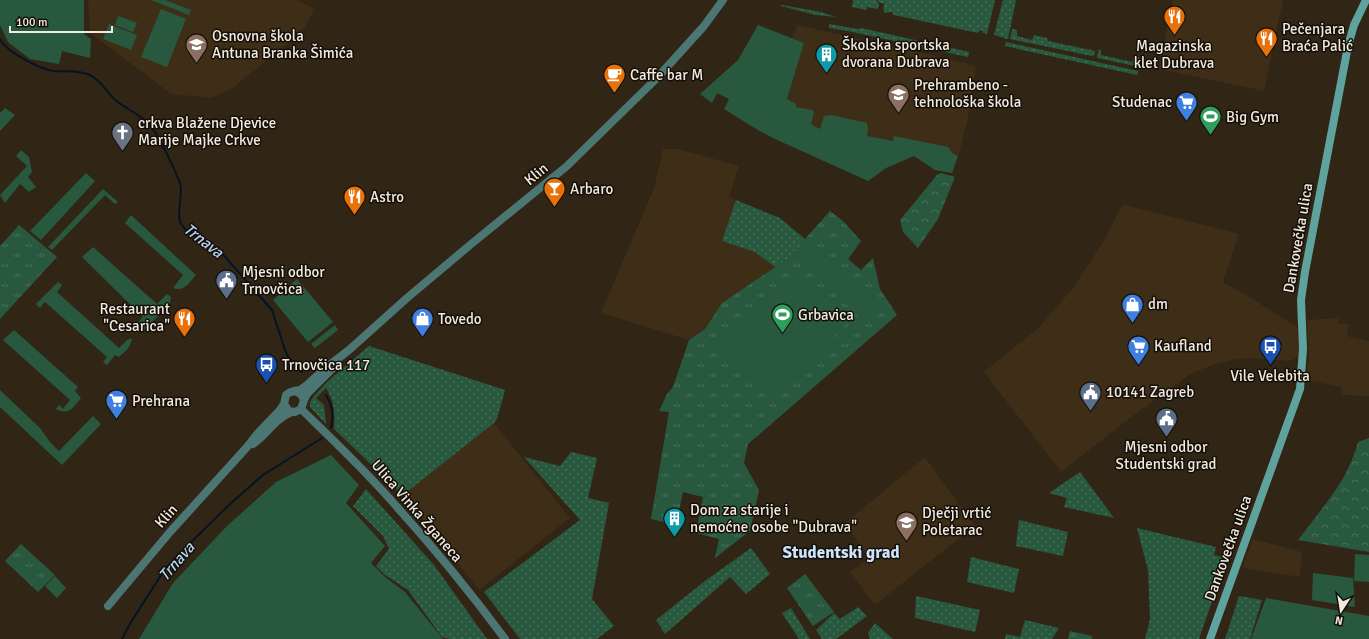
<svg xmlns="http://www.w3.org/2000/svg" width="1369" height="639" font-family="Signika,sans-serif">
	<defs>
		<pattern id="grass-dots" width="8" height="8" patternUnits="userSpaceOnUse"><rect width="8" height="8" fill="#28593f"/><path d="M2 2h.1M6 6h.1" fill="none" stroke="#48715a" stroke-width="1.8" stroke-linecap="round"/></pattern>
		<pattern id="forest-crowns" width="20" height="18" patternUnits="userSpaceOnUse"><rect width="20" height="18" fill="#28593f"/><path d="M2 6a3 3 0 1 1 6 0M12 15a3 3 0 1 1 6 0" fill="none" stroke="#48715a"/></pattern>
		<pattern id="park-tufts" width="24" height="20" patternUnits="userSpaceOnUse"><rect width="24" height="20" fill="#28593f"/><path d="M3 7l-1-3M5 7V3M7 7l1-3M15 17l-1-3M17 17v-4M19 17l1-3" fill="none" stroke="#48715a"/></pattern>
	</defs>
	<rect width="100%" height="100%" fill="#312515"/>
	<path fill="#3e2d17" d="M 88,0 L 296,0 L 308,5 L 314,9 L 306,26 L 289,42 L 233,88 L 211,98 L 171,94 L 90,33 Z
		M 1173,0 L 1283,0 L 1264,91 L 1159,69 Z
		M 797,25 L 966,63 L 976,67 L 968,117 L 960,150 L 952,173 L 935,170 L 914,156 L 886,168 L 811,124 L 811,110 L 796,107 L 787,100 L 804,43 L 792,38 Z
		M 663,149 L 678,149 L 739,166 L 729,197 L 736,201 L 722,241 L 755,252 L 775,267 L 722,303 L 705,329 L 689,340 L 601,313 L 654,188 Z
		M 1125,205 L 1239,234 L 1223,282 L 1248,296 L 1297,327 L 1299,352 L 1297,357 L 1291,361 L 1249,358 L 1236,359 L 1215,364 L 1192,373 L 1130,418 L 1061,472 L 984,372 L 1038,328 L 1073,288 L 1106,237 L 1121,207 Z
		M 1338,318 L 1338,324 L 1349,324 L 1347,336 L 1369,341 L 1369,396 L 1341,395 L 1341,387 L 1306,380 L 1309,358 L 1307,320 Z
		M 494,423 L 570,518 L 479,590 L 403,495 Z
		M 925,457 L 975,526 L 875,605 L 850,572 L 869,558 L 845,523 Z
		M 1253,539 L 1302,552 L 1300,577 L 1242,568 Z"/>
	<path fill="url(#grass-dots)" d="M 853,0 L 876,0 L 879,4 L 878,9 L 867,7 L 866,10 L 852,7 Z
		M 877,0 L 995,0 L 987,34 L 983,33 L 983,31 L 980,30 L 978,33 L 894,15 L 892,12 L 884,13 L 884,10 L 883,10 L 884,3 L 880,3 Z
		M 1003,0 L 1016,0 L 1008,39 L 994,35 Z
		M 782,5 L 821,12 L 836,17 L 816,15 L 781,6 Z
		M 829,24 L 858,29 L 861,28 L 969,52 L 968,57 L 848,31 L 829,28 Z
		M 1012,29 L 1017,30 L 1017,36 L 1032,40 L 1034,35 L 1047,38 L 1048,41 L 1095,51 L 1094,55 L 1092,56 L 1010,39 Z
		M 1006,42 L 1138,71 L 1137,75 L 1005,46 Z
		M 1099,49 L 1101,50 L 1101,55 L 1132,62 L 1134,57 L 1141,58 L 1140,63 L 1135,66 L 1098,58 L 1097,56 Z
		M 736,200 L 780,218 L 805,239 L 787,259 L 775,267 L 755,252 L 722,241 Z
		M 369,346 L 505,390 L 497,419 L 494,423 L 403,495 L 334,429 C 335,413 335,403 326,388 L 316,398 L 324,405 L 326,424 L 310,407 L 310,402 L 313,397 L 328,381 Z
		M 571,452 L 597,458 L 588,498 L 609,503 L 592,599 L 614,626 L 597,639 L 520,639 L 484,592 L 580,520 L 524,457 L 560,466 Z
		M 1080,472 L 1114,518 L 1064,507 L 1067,498 L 1049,493 Z
		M 366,489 L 434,565 L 487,639 L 450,639 L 442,637 L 408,590 L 385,575 L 376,566 L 389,549 L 383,536 L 353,506 Z
		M 1019,520 L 1068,532 L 1063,556 L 1016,546 Z
		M 1137,528 L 1216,547 L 1214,555 L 1227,558 L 1199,639 L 1145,639 L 1150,619 L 1148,570 Z
		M 751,548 L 770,574 L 746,594 L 730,577 L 665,634 L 656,620 L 705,581 Z
		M 971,557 L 1019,569 L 1014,593 L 967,582 Z
		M 916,596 L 980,610 L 975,632 L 915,618 Z
		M 1239,596 L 1262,600 L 1250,639 L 1225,639 Z
		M 858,607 L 867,616 L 836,639 L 822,639 L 816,630 L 834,613 L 840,619 Z
		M 791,608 L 810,639 L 799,639 L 782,613 Z
		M 1025,620 L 1059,628 L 1052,639 L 1005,639 L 1006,634 L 1020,637 Z
		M 875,623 L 893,639 L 870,639 L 868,633 Z"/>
	<path fill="url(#forest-crowns)" d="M 941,173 L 955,177 L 938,219 L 918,248 L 903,232 L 900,220 L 937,175 Z
		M 1369,438 L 1369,552 L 1298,540 C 1321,509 1348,481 1358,442 Z"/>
	<path fill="url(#park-tufts)" d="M 830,211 L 843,221 L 861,241 L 848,259 L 861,270 L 873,258 L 880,289 L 897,315 L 748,444 L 744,463 L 759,490 L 750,531 L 715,558 L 719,539 L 696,533 L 703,497 L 683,492 L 676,525 L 651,519 L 669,412 L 659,411 L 667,394 L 673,387 L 689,340 L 705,329 L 722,303 L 787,259 Z
		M 19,225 L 57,257 L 0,319 L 0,246 Z
		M 21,544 L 55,575 L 38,592 L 5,561 Z
		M 805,574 L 834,612 L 813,626 L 787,588 Z
		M 1070,631 L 1092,636 L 1092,639 L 1068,639 Z"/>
	<path fill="#28593f" d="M 0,0 L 84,0 L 84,34 L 91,39 L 90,58 L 62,51 L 59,64 L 30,59 L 8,42 L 0,25 Z
		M 151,0 L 165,0 L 191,10 L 189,15 Z
		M 161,9 L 186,19 L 167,67 L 141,57 Z
		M 118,16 L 137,23 L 133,32 L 115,25 Z
		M 109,24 L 137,35 L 131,50 L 103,39 Z
		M 758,25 L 804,43 L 787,99 L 796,104 L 796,107 L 812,110 L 814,112 L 811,124 L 820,129 L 824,116 L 831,115 L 867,123 L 868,131 L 867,136 L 893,141 L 894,136 L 948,147 L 953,154 L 958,156 L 952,173 L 935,170 L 914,156 L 886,168 L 868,181 L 775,139 L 758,130 L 724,109 L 729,99 L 717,93 L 712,103 L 700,94 L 738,60 Z
		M 5,108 L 15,115 L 0,131 L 0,113 Z
		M 21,150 L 29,157 L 32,172 L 28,177 L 36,187 L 29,192 L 20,184 L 5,203 L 0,195 L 27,166 L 16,156 Z
		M 86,173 L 95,181 L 41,240 L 30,231 Z
		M 103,189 L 118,202 L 115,204 L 105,195 L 52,250 L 48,247 Z
		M 131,215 L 196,275 C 189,283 184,292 173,288 L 183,275 L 125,223 Z
		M 813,243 L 842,271 L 828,285 L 799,258 Z
		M 93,247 L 157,304 L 167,294 L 171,297 L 170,304 L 144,330 L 139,331 L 133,328 L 143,317 L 82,257 Z
		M 794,272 L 846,324 L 771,398 L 719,347 Z
		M 846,275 L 875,303 L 860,318 L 832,290 Z
		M 297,279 L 333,322 L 308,342 L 273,300 Z
		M 58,282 L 62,285 L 57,292 L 119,348 L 127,340 L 132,338 C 131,347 125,352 119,357 L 115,355 L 107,365 L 103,362 L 107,357 L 45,302 L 40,308 L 36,304 Z
		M 335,325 L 338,330 L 315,348 L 311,344 Z
		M 14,330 L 78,387 L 75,391 L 81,398 C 73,407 70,416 56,409 L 59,405 L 63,409 L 70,400 L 3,340 Z
		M 0,390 L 40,428 L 50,442 L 59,451 L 93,416 L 101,424 L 62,465 L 0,407 Z
		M 331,455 L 359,485 L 346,503 L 385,546 L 371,563 L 385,577 L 405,592 L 443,639 L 139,639 L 173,583 L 227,526 L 276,482 Z
		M 1355,554 L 1369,555 L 1369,582 L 1354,581 Z
		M 1313,573 L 1353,578 L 1355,607 L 1312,600 Z
		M 55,576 L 66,588 L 57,598 L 45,586 Z
		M 1266,598 L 1369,616 L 1369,639 L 1251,639 Z"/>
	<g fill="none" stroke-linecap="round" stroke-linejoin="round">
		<path stroke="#031425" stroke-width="2" d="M 0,39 C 6,52 40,69 54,71 C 66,72 79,70 90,75 C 100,80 105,89 112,97 C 122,107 136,112 147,122 C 158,132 174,168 180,183 L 181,189 L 179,215 L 180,222 L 185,229 L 219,250 L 272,310 L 285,350 L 289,358 L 302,372
			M 326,395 C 332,405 334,417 331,428
			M 122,639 L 131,622 L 165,569 L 186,547 L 230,504 L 263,475 L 322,438"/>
		<path stroke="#4c7673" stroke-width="8" d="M 294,391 L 300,390 L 307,385 L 327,367 L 349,350 L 407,298 L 470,245 L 567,166 L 657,78 L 704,26 L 723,0
			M 304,400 L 307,394 L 334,367
			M 301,409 C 334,441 367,472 397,507 C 435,549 471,593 505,639
			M 253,444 C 267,434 276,418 292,412
			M 108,606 L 170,532 L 247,447 L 258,433 L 280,410 L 284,404 L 286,395 C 293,389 301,391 304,400 L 301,409 L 295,412 L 289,411 L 284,404"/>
		<path stroke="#5ea39e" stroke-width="8" d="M 1210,639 L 1300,389 L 1303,349 L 1301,300 L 1305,272 L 1348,46 L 1354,25 L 1366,0"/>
	</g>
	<defs>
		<symbol id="restaurant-pin" viewBox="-11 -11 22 30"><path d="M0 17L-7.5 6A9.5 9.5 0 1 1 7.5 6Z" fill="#e8710a" stroke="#140f08"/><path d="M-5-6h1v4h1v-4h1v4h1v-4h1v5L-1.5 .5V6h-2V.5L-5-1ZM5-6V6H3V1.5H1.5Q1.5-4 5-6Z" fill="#fff"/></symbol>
		<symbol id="school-pin" viewBox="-11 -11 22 30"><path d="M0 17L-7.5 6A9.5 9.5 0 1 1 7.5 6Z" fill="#8d6e63" stroke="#140f08"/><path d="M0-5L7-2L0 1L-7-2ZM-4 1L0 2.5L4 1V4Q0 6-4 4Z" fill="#fff"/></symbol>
		<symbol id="building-pin" viewBox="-11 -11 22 30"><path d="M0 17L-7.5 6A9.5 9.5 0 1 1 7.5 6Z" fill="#0f9aa8" stroke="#140f08"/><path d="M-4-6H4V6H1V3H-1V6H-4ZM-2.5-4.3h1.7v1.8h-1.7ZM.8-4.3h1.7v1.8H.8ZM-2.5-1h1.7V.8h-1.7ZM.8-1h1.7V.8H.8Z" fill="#fff"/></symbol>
		<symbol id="cafe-pin" viewBox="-11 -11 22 30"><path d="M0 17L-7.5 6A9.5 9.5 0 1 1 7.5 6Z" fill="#e8710a" stroke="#140f08"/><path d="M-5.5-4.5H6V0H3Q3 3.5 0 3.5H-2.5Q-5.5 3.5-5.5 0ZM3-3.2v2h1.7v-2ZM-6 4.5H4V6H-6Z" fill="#fff"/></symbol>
		<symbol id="supermarket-pin" viewBox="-11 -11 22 30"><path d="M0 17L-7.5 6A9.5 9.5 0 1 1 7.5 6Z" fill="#3f7fe0" stroke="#140f08"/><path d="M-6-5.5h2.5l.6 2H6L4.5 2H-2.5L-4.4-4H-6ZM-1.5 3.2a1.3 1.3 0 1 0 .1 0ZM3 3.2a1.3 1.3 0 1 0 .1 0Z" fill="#fff"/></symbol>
		<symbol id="stadium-pin" viewBox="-11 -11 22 30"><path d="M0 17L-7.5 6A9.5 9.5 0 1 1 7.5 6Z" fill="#2e9e5b" stroke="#140f08"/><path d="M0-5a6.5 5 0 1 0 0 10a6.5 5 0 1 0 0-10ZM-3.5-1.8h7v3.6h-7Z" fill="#fff"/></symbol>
		<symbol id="church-pin" viewBox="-11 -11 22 30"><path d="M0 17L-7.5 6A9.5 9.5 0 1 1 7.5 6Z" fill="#6b7280" stroke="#140f08"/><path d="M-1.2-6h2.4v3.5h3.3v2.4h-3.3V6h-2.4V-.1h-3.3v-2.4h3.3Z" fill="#fff"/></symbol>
		<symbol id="bar-pin" viewBox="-11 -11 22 30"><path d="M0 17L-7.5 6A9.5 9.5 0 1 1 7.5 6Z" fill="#e8710a" stroke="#140f08"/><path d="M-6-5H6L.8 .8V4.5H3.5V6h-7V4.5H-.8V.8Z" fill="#fff"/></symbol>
		<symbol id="civic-pin" viewBox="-11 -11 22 30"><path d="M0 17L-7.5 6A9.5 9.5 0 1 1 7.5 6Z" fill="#5c6f8a" stroke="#140f08"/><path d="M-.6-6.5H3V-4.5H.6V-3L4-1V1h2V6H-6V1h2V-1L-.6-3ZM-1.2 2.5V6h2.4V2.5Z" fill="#fff"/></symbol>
		<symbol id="shop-pin" viewBox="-11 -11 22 30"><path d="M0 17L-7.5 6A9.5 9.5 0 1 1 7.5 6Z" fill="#3f7fe0" stroke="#140f08"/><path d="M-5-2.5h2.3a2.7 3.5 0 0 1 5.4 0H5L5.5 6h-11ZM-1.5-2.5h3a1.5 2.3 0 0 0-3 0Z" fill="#fff"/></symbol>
		<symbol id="bus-pin" viewBox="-11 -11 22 30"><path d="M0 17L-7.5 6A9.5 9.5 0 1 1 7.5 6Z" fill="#1a4fb4" stroke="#140f08"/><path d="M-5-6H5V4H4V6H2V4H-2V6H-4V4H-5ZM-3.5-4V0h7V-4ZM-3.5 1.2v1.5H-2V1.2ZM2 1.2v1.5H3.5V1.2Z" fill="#fff"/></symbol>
	</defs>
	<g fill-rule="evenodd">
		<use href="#restaurant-pin" x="1162" y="4" width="25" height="34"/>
		<use href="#restaurant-pin" x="1254" y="26" width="25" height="34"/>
		<use href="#school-pin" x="184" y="32" width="25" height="34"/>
		<use href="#building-pin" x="814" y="42" width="25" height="34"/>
		<use href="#cafe-pin" x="602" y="62" width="25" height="34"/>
		<use href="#school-pin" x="886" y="82" width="25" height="34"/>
		<use href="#supermarket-pin" x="1174" y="90" width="25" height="34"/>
		<use href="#stadium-pin" x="1198" y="104" width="25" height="34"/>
		<use href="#church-pin" x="110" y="120" width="25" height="34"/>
		<use href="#bar-pin" x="542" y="176" width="25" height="34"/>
		<use href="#restaurant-pin" x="342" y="184" width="25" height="34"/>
		<use href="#civic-pin" x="214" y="268" width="25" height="34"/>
		<use href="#shop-pin" x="1120" y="292" width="25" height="34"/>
		<use href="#stadium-pin" x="770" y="302" width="25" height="34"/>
		<use href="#restaurant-pin" x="172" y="306" width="25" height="34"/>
		<use href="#shop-pin" x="410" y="306" width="25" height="34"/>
		<use href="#supermarket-pin" x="1126" y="334" width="25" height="34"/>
		<use href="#bus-pin" x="1258" y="334" width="25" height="34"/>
		<use href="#bus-pin" x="254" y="352" width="25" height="34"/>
		<use href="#civic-pin" x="1078" y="380" width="25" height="34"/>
		<use href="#supermarket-pin" x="104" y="388" width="25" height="34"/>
		<use href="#civic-pin" x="1154" y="406" width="25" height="34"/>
		<use href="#building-pin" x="662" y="506" width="25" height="34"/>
		<use href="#school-pin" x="894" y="510" width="25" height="34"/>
	</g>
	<g text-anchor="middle" stroke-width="3" stroke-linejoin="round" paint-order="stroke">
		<g font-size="15" fill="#f2eadf" stroke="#140f08" text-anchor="start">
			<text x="1282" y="34">Pečenjara<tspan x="1282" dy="17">Braća Palić</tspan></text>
			<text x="212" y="41">Osnovna škola<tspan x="212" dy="17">Antuna Branka Šimića</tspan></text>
			<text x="842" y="50">Školska sportska<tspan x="842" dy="17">dvorana Dubrava</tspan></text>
			<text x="1174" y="51" text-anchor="middle">Magazinska<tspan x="1174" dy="17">klet Dubrava</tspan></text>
			<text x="630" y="80">Caffe bar M</text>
			<text x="914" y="90">Prehrambeno -<tspan x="914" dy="17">tehnološka škola</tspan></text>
			<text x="1172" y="107" text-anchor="end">Studenac</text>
			<text x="1226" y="122">Big Gym</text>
			<text x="138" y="128">crkva Blažene Djevice<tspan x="138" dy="17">Marije Majke Crkve</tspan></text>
			<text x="570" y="194">Arbaro</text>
			<text x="370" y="202">Astro</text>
			<text x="242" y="277">Mjesni odbor<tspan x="242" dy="17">Trnovčica</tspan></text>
			<text x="1148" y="309">dm</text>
			<text x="170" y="314" text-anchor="end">Restaurant<tspan x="170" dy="17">"Cesarica"</tspan></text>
			<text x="798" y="320">Grbavica</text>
			<text x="438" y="324">Tovedo</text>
			<text x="1154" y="351">Kaufland</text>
			<text x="282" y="370">Trnovčica 117</text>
			<text x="1270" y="381" text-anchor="middle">Vile Velebita</text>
			<text x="1106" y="397">10141 Zagreb</text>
			<text x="132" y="406">Prehrana</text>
			<text x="1166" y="452" text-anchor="middle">Mjesni odbor<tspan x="1166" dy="17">Studentski grad</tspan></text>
			<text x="690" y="515">Dom za starije i<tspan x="690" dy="17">nemoćne osobe "Dubrava"</tspan></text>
			<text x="922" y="518">Dječji vrtić<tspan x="922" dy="17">Poletarac</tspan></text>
		</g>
		<g font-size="15" fill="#f2eadf" stroke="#140f08">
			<text transform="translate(536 174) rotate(-40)" y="5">Klin</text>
			<text transform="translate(1298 238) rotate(-80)" y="5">Dankovečka ulica</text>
			<text transform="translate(417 511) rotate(49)" y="5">Ulica Vinka Žganeca</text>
			<text transform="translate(166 516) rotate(-48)" y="5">Klin</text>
			<text transform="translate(1228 548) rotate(-70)" y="5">Dankovečka ulica</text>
		</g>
		<g font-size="16" font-style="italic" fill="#b5d4f2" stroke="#140f08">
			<text transform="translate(204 240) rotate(38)" y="6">Trnava</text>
			<text transform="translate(176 561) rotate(-49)" y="6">Trnava</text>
		</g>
		<g font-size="17" font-weight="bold" fill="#cce3fa" stroke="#140f08">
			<text x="841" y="558">Studentski grad</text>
		</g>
	</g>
	<g transform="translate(1341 611) rotate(192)" stroke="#140f08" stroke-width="3" paint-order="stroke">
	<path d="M0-3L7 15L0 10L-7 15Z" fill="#f2eadf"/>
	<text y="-6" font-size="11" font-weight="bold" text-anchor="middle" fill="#f2eadf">N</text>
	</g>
	<path d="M10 26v6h102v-6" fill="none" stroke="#f2eadf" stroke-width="2"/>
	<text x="16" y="26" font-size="12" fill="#f2eadf" stroke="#140f08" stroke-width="3" paint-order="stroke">100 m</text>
</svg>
